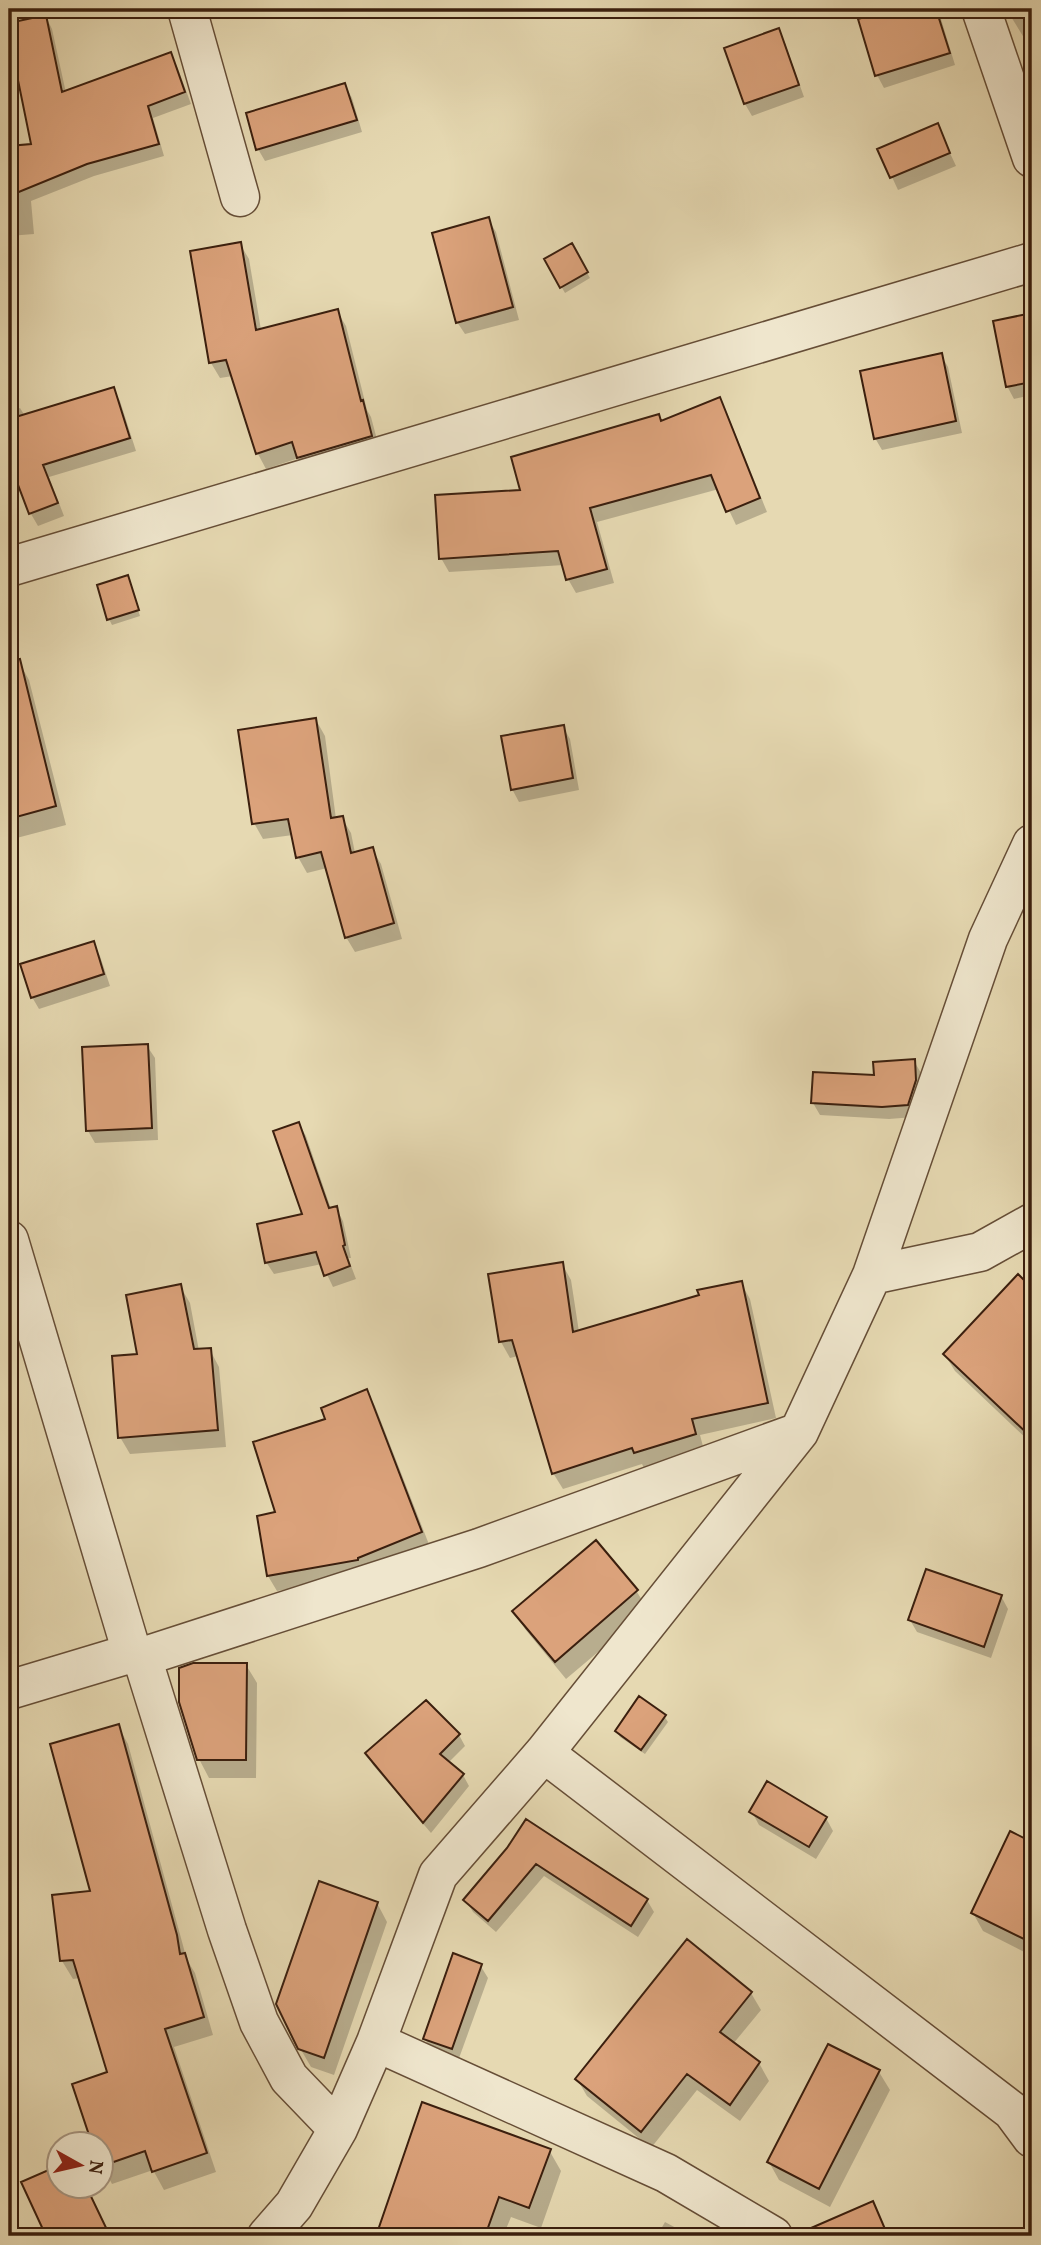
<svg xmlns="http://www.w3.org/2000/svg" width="1041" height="2245" font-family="Vollkorn,serif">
	<rect width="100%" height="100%" fill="#e6d9b2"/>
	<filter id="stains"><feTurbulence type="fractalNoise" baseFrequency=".00286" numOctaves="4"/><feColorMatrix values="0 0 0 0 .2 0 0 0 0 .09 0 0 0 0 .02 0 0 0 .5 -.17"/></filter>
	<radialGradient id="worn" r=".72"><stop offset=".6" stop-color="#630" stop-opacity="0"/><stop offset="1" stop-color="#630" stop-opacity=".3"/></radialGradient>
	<path fill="#0003" d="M 897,9 L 938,9 L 955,65 L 884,88 L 877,75 L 860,21 Z
		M 1002,9 L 1032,9 L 1032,51 L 1010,15 Z
		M 46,17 L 52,29 L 66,93 L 170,55 L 177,66 L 191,104 L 153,118 L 164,156 L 94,176 L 31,201 L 34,234 L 9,236 L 9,148 L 33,146 L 9,25 Z
		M 778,30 L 785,43 L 804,97 L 752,116 L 745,104 Z
		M 345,85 L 352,98 L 362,132 L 265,161 L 258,149 Z
		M 937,125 L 956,166 L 898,190 L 879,149 Z
		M 488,219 L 496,232 L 519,320 L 465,334 L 457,322 Z
		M 240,244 L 249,259 L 261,330 L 337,311 L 346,326 L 367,410 L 371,417 L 380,451 L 307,473 L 299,458 L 266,469 L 258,454 L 233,376 L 220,378 L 211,363 L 192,253 Z
		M 571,245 L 590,278 L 565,293 L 546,260 Z
		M 1031,315 L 1032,395 L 1014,399 L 1007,386 Z
		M 941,355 L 948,367 L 962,433 L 882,450 L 875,438 Z
		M 113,389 L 120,401 L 136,451 L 49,477 L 64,516 L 38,526 L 31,514 L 9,456 L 9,412 L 20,408 L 25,416 Z
		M 719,399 L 727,413 L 767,512 L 736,525 L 719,489 L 597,522 L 614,583 L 576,593 L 568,579 L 564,565 L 449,572 L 441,558 L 522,491 L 662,423 Z
		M 1032,472 L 1032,497 L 1025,475 Z
		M 127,577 L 140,616 L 112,625 L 109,619 Z
		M 19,662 L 29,680 L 66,825 L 9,840 L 9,665 Z
		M 316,720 L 325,736 L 336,819 L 342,818 L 351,833 L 355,853 L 372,849 L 381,864 L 402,939 L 355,952 L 346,937 L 327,868 L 307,873 L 298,857 L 293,835 L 263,839 L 254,823 Z
		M 563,727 L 570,739 L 579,790 L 519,802 L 512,789 Z
		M 93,943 L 100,956 L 110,986 L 39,1009 L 32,997 Z
		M 147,1046 L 155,1058 L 158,1140 L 95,1143 L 88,1131 Z
		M 914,1061 L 921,1073 L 922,1093 L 914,1117 L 889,1119 L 820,1115 L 813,1103 Z
		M 299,1124 L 306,1136 L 331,1209 L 336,1208 L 343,1221 L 351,1258 L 348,1258 L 356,1279 L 333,1287 L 322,1264 L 274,1274 L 266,1262 L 304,1215 Z
		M 562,1264 L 571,1280 L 579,1332 L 741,1283 L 750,1299 L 776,1418 L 700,1435 L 704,1450 L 644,1468 L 642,1464 L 563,1489 L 553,1473 L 518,1356 L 510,1358 L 501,1342 L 490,1275 Z
		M 1018,1276 L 1032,1290 L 1032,1444 L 955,1371 L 945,1355 Z
		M 180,1286 L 190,1303 L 199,1351 L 210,1350 L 219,1367 L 226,1447 L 130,1454 L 120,1437 L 139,1355 Z
		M 367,1391 L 375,1406 L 430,1547 L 366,1575 L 277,1591 L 268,1576 L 277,1514 L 327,1420 Z
		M 596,1542 L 637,1592 L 648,1610 L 566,1679 L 525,1629 L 514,1611 Z
		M 1032,1564 L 1032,1590 L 1023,1575 Z
		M 1001,1596 L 1008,1609 L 991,1658 L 917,1632 L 910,1620 Z
		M 246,1665 L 257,1683 L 256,1778 L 209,1778 L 199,1759 Z
		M 664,1716 L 668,1722 L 645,1754 L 620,1737 L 617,1731 Z
		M 118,1726 L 128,1744 L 187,1960 L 195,1973 L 213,2035 L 174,2047 L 216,2172 L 164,2190 L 153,2170 L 112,2184 L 102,2165 L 109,2074 L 80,1978 L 73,1979 L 62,1961 L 92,1892 Z
		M 459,1735 L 465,1746 L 448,1763 L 463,1775 L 469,1786 L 431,1833 L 373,1765 L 367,1754 Z
		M 752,1812 L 826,1818 L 833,1831 L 816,1859 L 759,1825 Z
		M 1011,1834 L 1032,1844 L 1032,1956 L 983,1931 L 973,1913 Z
		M 509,1849 L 647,1900 L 654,1912 L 638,1937 L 544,1876 L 496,1932 L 473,1912 L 466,1900 Z
		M 9,1869 L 18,1915 L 9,1917 Z
		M 377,1903 L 387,1922 L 334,2075 L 311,2067 L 300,2048 Z
		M 480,1965 L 488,1978 L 458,2061 L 432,2051 L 425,2039 Z
		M 751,1993 L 761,2010 L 733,2044 L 759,2063 L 769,2081 L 740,2121 L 697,2090 L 651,2148 L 587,2096 L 577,2079 Z
		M 879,2072 L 890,2090 L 830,2207 L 779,2180 L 769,2162 Z
		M 423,2105 L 549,2150 L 561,2171 L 541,2228 L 511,2217 L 503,2236 L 377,2236 Z
		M 24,2183 L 86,2186 L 110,2236 L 48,2236 Z
		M 872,2203 L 889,2236 L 844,2236 L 836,2219 Z
		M 665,2222 L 691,2236 L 657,2236 Z"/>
	<path fill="#dba27b" stroke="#3b1f0e" stroke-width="2" d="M 891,9 L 936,9 L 950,53 L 875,76 L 858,19 Z
		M 46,15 L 62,92 L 171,52 L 185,92 L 148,106 L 159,144 L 87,164 L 9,196 L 9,146 L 31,144 L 9,36 L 9,23 Z
		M 779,28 L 799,85 L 744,104 L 724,48 Z
		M 345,83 L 357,120 L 256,150 L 246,113 Z
		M 938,123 L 950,153 L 890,178 L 877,149 Z
		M 489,217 L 513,307 L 456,323 L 432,233 Z
		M 241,242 L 256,330 L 338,309 L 361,401 L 363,400 L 372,436 L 297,458 L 292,442 L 256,454 L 226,360 L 209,363 L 190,251 Z
		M 572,243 L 588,272 L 560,288 L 544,259 Z
		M 1032,313 L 1032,382 L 1006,387 L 993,321 Z
		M 942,353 L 956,421 L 874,439 L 860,371 Z
		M 114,387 L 130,438 L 43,465 L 58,503 L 29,514 L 9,461 L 9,419 Z
		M 720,397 L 760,498 L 726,512 L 711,475 L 590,508 L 607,569 L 566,580 L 558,551 L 439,559 L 435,495 L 520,490 L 511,457 L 659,414 L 661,421 Z
		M 128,575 L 139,610 L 107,620 L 97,585 Z
		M 20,659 L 56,806 L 9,819 L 9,661 Z
		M 316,718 L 331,818 L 343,816 L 351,853 L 373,847 L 394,923 L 345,938 L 321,852 L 296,858 L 288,819 L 252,824 L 238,730 Z
		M 564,725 L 573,778 L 511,790 L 501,736 Z
		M 94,941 L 104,974 L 31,998 L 20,964 Z
		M 148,1044 L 152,1128 L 86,1131 L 82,1047 Z
		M 915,1059 L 916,1080 L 908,1105 L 882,1107 L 811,1103 L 813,1072 L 874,1075 L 873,1062 Z
		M 299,1122 L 329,1208 L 337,1206 L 345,1245 L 343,1246 L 350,1266 L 324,1276 L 316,1252 L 265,1263 L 257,1224 L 302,1214 L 273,1131 Z
		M 563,1262 L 573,1332 L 699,1295 L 697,1290 L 742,1281 L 768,1403 L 692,1419 L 696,1434 L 634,1453 L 632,1448 L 552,1474 L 512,1340 L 499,1342 L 488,1274 Z
		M 1018,1274 L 1032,1288 L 1032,1438 L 943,1354 Z
		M 181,1284 L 194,1349 L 211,1348 L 218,1430 L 118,1438 L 112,1356 L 137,1354 L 126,1295 Z
		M 367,1389 L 422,1532 L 358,1558 L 358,1560 L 267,1576 L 257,1516 L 275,1512 L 253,1442 L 325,1419 L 321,1408 Z
		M 596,1540 L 638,1590 L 555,1662 L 512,1611 Z
		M 926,1569 L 1002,1595 L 984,1647 L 908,1620 Z
		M 193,1663 L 247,1663 L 246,1760 L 197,1760 L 179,1702 L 179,1668 Z
		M 639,1696 L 666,1715 L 641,1750 L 615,1731 Z
		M 426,1700 L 460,1734 L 440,1754 L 464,1774 L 423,1823 L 365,1753 Z
		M 119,1724 L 177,1935 L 180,1954 L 185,1953 L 204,2017 L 165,2029 L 207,2153 L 152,2172 L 145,2151 L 102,2166 L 102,2144 L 92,2144 L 72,2084 L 107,2072 L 73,1960 L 60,1961 L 52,1895 L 90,1891 L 50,1744 Z
		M 767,1781 L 827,1817 L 809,1847 L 749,1812 Z
		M 526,1819 L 648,1899 L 631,1926 L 536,1864 L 488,1921 L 463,1900 L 507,1848 Z
		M 1010,1831 L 1032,1842 L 1032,1943 L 971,1913 Z
		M 319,1881 L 378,1902 L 324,2058 L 298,2049 L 276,2004 Z
		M 687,1939 L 752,1992 L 720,2032 L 760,2062 L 730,2105 L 687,2074 L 641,2132 L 575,2079 Z
		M 453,1953 L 482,1964 L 452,2049 L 423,2039 Z
		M 828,2044 L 880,2070 L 819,2189 L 767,2162 Z
		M 422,2102 L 551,2149 L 529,2208 L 499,2197 L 485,2236 L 376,2236 Z
		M 60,2165 L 60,2186 L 86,2186 L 110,2236 L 46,2236 L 21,2182 Z
		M 873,2201 L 888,2236 L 795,2236 L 795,2235 Z"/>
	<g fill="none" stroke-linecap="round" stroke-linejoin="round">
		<defs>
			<path id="minor" d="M 187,9 L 240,197
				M 981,9 L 1032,158
				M 9,567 L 1032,262
				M 9,1240 L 132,1653
				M 872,1275 L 980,1252 L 1032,1223
				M 142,1657 L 227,1930 L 259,2022 L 289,2078 L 338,2129
				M 9,1690 L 132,1653 L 142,1657 L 479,1548 L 799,1432
				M 544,1753 L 1012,2111 L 1032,2138
				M 376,2042 L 666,2173 L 773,2236
				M 267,2236 L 294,2205 L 338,2129 L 376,2042 L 438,1875 L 544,1753 L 799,1432 L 872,1275 L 988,939 L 1032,844"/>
		</defs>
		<use href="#minor" stroke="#664e37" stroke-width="41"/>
		<use href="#minor" stroke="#efe6cd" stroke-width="38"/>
	</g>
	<rect width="1041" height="2245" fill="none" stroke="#e6d9b2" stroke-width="35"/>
	<rect x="10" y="10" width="1020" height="2224" fill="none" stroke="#3b1f0e" stroke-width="3.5"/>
	<rect x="18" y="18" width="1006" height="2210" fill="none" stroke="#3b1f0e" stroke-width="2"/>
	<g transform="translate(80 2165) rotate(98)"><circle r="33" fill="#efe6cd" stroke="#a79681" stroke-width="2"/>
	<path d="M0-5L12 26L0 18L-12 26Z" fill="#8f2418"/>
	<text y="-10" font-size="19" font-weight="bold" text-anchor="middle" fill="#3b1f0e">N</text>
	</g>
	<rect width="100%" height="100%" filter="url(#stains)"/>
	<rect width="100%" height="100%" fill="url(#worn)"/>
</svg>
